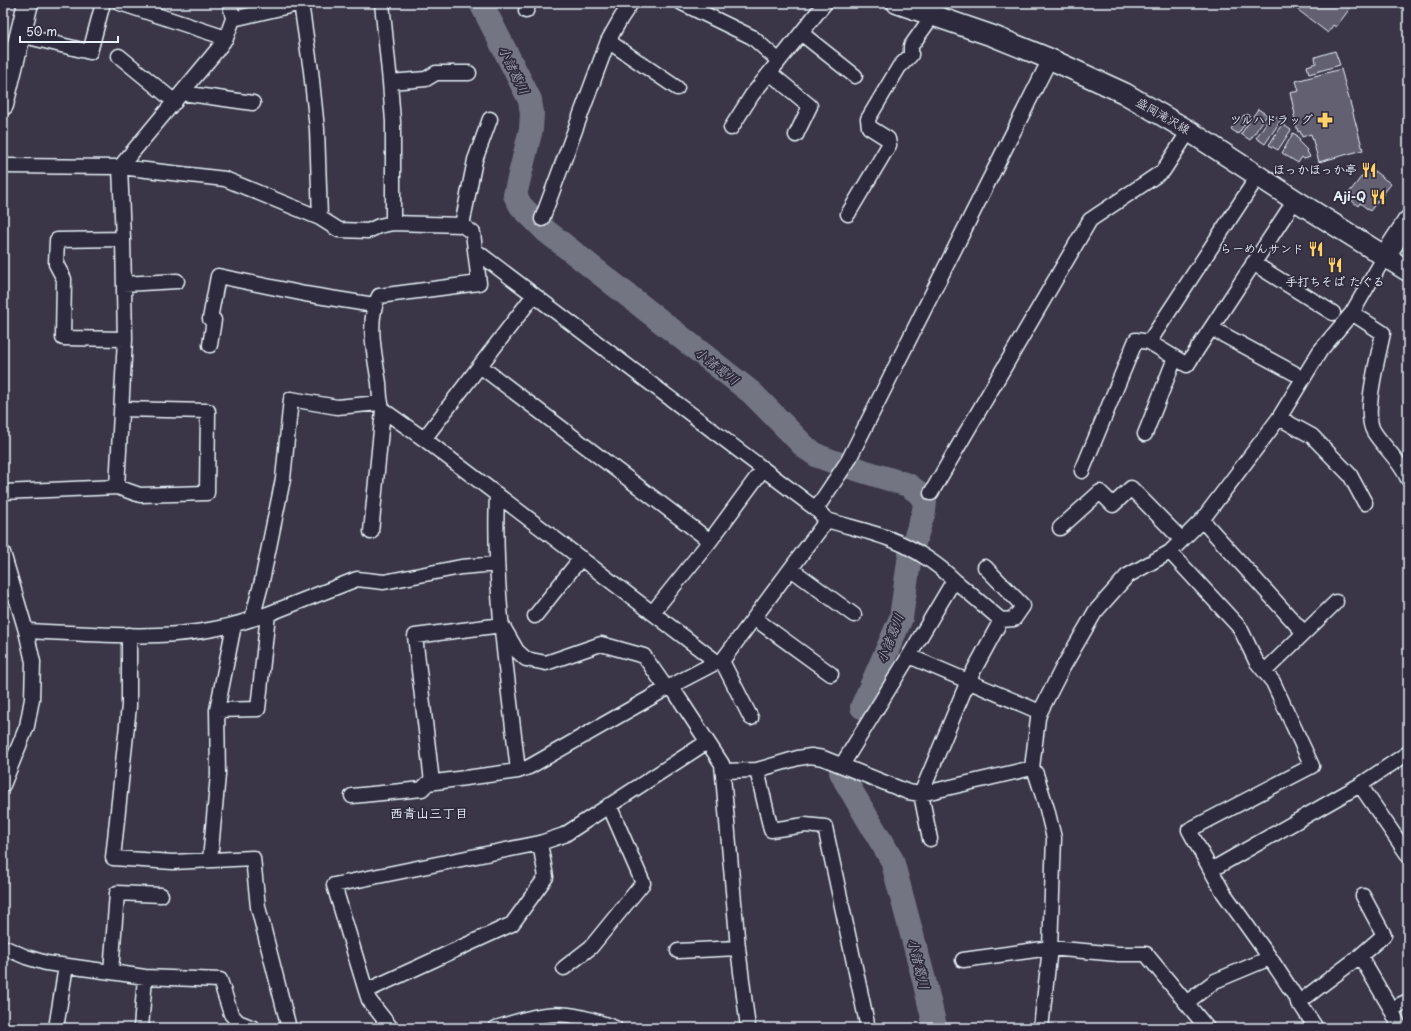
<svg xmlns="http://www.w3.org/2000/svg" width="1411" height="1031" font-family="'Playpen Sans','Klee One',sans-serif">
	<rect width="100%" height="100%" fill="#3a3648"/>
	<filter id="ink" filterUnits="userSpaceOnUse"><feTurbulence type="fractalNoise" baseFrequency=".025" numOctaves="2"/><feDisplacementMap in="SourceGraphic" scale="8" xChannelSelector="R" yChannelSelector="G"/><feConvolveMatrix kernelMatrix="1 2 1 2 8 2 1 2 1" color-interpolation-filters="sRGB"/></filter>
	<g filter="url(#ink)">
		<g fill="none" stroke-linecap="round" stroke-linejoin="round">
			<path stroke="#737482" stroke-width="24" d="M 481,3 L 530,100 L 532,114 L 531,129 L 515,195 L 521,206 L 546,231 L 752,393 L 806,448 L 818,456 L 837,463 L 908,485 L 919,493 L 925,502 L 924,511 L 910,555 L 901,618 L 862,707
				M 841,772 L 846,782 L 892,860 L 923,976 L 934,1022 L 934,1028"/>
		</g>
		<path fill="#636171" stroke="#e8f1f8" d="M 1289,3 L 1354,3 L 1336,27 L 1333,25 L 1328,33 Z
			M 1335,51 L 1340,65 L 1309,74 L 1307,66 L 1316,63 L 1315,57 Z
			M 1341,69 L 1363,150 L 1319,162 L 1311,134 L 1302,137 L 1300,131 L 1298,132 L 1294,115 L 1295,114 L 1290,93 L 1299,91 L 1296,81 Z
			M 1258,109 L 1267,115 L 1250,140 L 1241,134 Z
			M 1247,114 L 1250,116 L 1238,134 L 1231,129 L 1239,117 L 1241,118 L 1244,115 L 1246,116 Z
			M 1272,114 L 1281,120 L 1265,144 L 1256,138 Z
			M 1282,124 L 1291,130 L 1278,150 L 1269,145 Z
			M 1293,133 L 1298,136 L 1297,138 L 1300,140 L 1299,142 L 1307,150 L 1306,151 L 1308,153 L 1310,157 L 1304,159 L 1302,157 L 1298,163 L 1282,153 Z
			M 1369,167 L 1391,184 L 1370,211 L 1360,203 L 1358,206 L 1352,201 L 1354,198 L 1348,194 Z"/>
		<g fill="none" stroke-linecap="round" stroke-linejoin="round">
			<defs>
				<path id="street" d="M 120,3 L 226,38
					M 301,3 L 311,71 L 317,129 L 320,218
					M 382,3 L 390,82 L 393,122 L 393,223
					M 682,3 L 752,37 L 779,61
					M 526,11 L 529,3
					M 233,19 L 302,3
					M 801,33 L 855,76
					M 20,35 L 90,52 L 103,3
					M 608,41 L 677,88
					M 119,56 L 175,102
					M 770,73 L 810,106 L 796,135
					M 390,82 L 426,79 L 436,73 L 469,73
					M 182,93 L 253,103
					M 731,128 L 752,95 L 825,3
					M 3,166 L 120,167 L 225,179 L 320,218 L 339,230 L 368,231 L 379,226 L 393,223 L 462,225 L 473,233 L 479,283 L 379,296 C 366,320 375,357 379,383 C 380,393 379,401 383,410 L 424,439 L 717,662
					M 848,214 L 889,145 L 888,139 L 869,127 L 868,119 L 899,67 L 911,55 L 911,46 L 933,15
					M 542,219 L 608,41 L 621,18 L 631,3
					M 462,225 L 475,160 L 490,119
					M 123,239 L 57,240 L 56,264 L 64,279 L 63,338 L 125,339
					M 476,251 L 816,509 L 827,520 L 722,661 L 717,662 L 671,686 L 722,764 L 738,948 L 748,1028
					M 1253,263 L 1333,313
					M 124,284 L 177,281
					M 1352,313 L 1383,333 C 1379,354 1362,414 1374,432 C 1385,449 1399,459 1408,479
					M 1211,328 L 1294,373
					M 1149,342 L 1258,176
					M 210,345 L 214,320 L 210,319 L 218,276 L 305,294 L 374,305
					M 480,366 L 710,541
					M 1279,418 L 1312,436 L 1350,475 L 1365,503
					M 1145,434 L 1175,358
					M 424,439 L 534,295
					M 1082,471 L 1136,340 L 1149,342 L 1187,365 L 1295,200
					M 117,487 L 125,339 L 123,239 L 120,167 L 218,49 L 226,38 L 233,19 L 230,3
					M 3,492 L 117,487 L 140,495 L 207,493 L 208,411 L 121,409
					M 931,493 L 1090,220 L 1163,171 L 1189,131
					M 497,494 C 493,587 508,679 518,771
					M 816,509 L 848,461 L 1050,59
					M 827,520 C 849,527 874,532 895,541 C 915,549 939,565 954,580 L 909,656 L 1040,712
					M 1202,520 L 1304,633
					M 1060,528 L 1100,492 L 1113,505 L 1131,488 L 1182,540
					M 371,532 L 383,410
					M 1170,552 L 1240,628 L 1256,661 L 1273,682 L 1312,766 L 1189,830 L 1223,892 L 1270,958 L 1316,1028
					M 3,553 L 26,631 L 33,662 L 32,699 L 27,726 L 3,785
					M 791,569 L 854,615
					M 954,580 L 1001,620
					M 653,612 L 710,541 L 763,469
					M 535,616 L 581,558
					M 754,618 L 831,674
					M 252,619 L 268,614 L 357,579 L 384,582 L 461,567 L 496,564
					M 26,631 C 101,634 180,644 252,619 L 262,581 L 283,479 L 291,399 L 337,407 L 379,403
					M 129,635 L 129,706 L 113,858 L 173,862 L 253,858 L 258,907 L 289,1028
					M 722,661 L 751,718
					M 1265,671 L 1336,602
					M 217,710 L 258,709 L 268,614
					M 842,765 L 909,656
					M 757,770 L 771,830 L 805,825 L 825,827 L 868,1028
					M 723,771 L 757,770 L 798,758 L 811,756 L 823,758 L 908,792 L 921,794 L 1032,768
					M 432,782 L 415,636 L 502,625 L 517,651 L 526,659 L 546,663 L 601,644 L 644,656 L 667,689
					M 1360,785 L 1408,753
					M 352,796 L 422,789 L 428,783 L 518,771 L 529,767 L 671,686
					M 930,839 L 921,794 L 968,681 L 1001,620 L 1014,619 L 1023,606 L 985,567
					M 210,860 L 218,775 L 217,710 L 234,625
					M 1211,870 L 1360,785 L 1408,855
					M 161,895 L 117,893 L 111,972 L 145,977 L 220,980 L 231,1014 L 238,1022 L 253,1028
					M 1363,896 L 1384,935 L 1360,956 L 1391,1009
					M 3,947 L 26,957 L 46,963 L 111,972
					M 678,951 L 738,948
					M 963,960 L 1050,948 L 1118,954 L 1146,954 L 1207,1028
					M 564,968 L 591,947 L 643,883 L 609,805
					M 366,991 L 334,885 L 540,843
					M 1186,1003 L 1215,981 L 1270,958
					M 1298,1003 L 1360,956
					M 56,1028 L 66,966
					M 141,1028 L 145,977
					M 391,1028 L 369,1000 L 366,991 L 512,924 L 546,877 L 540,843 L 564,835 L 707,742
					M 496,1028 C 512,1023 529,1017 546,1015 C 570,1012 594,1020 615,1028
					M 1041,1028 L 1050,948 L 1054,838 L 1047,809 L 1036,774 L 1032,768 L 1038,718 L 1040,712 L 1062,669 L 1095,612 L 1127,576 L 1170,552 L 1202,520 L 1279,418 L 1320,351 L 1352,313 L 1385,256
					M 1400,1028 L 1391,1009 L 1408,1001"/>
				<path id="secondary" d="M 897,3 L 993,36 L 1050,59 L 1124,93 L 1189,131 L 1295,200 L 1408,271
					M 3,105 L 28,3
					M 1385,256 L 1408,221"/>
			</defs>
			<use href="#street" stroke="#e8f1f8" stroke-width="17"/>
			<use href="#secondary" stroke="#e8f1f8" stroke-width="23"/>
			<use href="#street" stroke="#2f2a3d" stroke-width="14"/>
			<use href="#secondary" stroke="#2f2a3d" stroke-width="20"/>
		</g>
	</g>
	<defs>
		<symbol id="pharmacy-bare" viewBox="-9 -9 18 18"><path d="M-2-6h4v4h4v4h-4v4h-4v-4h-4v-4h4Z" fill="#ffd166" stroke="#2f2a3d" stroke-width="2.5" paint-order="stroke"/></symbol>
		<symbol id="restaurant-bare" viewBox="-9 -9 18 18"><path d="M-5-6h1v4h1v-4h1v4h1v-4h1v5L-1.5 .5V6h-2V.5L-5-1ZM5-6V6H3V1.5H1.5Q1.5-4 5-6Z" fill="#ffd166" stroke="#2f2a3d" stroke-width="2.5" paint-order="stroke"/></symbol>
	</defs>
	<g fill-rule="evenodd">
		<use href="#pharmacy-bare" x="1314" y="109" width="22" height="22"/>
		<use href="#restaurant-bare" x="1358" y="159" width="22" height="22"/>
		<use href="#restaurant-bare" x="1367" y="186" width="22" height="22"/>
		<use href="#restaurant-bare" x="1305" y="238" width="22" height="22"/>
		<use href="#restaurant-bare" x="1324" y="254" width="22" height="22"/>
	</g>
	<g text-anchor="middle" stroke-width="3.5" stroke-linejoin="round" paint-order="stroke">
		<g font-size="12" fill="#e8f1f8" stroke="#2f2a3d">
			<text transform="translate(1163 116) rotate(30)" y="4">盛岡滝沢線</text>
		</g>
		<g font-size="12" font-weight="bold" fill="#e8f1f8" stroke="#2f2a3d" text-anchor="end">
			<text x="1313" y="124">ツルハドラッグ</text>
			<text x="1357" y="174">ほっかほっか亭</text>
			<text x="1366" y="201">Aji-Q</text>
			<text x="1304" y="253">らーめんサンド</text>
			<text x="1335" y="286" text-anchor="middle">手打ちそば たぐる</text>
		</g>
		<g font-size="13" font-style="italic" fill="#aeb2bd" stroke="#2f2a3d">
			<text transform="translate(514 70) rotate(64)" y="5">小諸葛川</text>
			<text transform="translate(717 366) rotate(38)" y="5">小諸葛川</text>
			<text transform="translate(890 638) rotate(-69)" y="5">小諸葛川</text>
			<text transform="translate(919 964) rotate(76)" y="5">小諸葛川</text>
		</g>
		<g font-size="13" font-weight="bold" fill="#e8f1f8" stroke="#2f2a3d">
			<text x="429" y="818">西青山三丁目</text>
		</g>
	</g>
	<rect width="1411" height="1031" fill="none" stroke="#2f2a3d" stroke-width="16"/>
	<rect x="8" y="8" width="1395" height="1015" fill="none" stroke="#e8f1f8" stroke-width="1.5" filter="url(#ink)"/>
	<path d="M20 36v6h98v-6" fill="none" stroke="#e8f1f8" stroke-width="2"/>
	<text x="26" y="36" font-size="12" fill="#e8f1f8" stroke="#2f2a3d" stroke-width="3" paint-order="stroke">50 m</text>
</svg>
